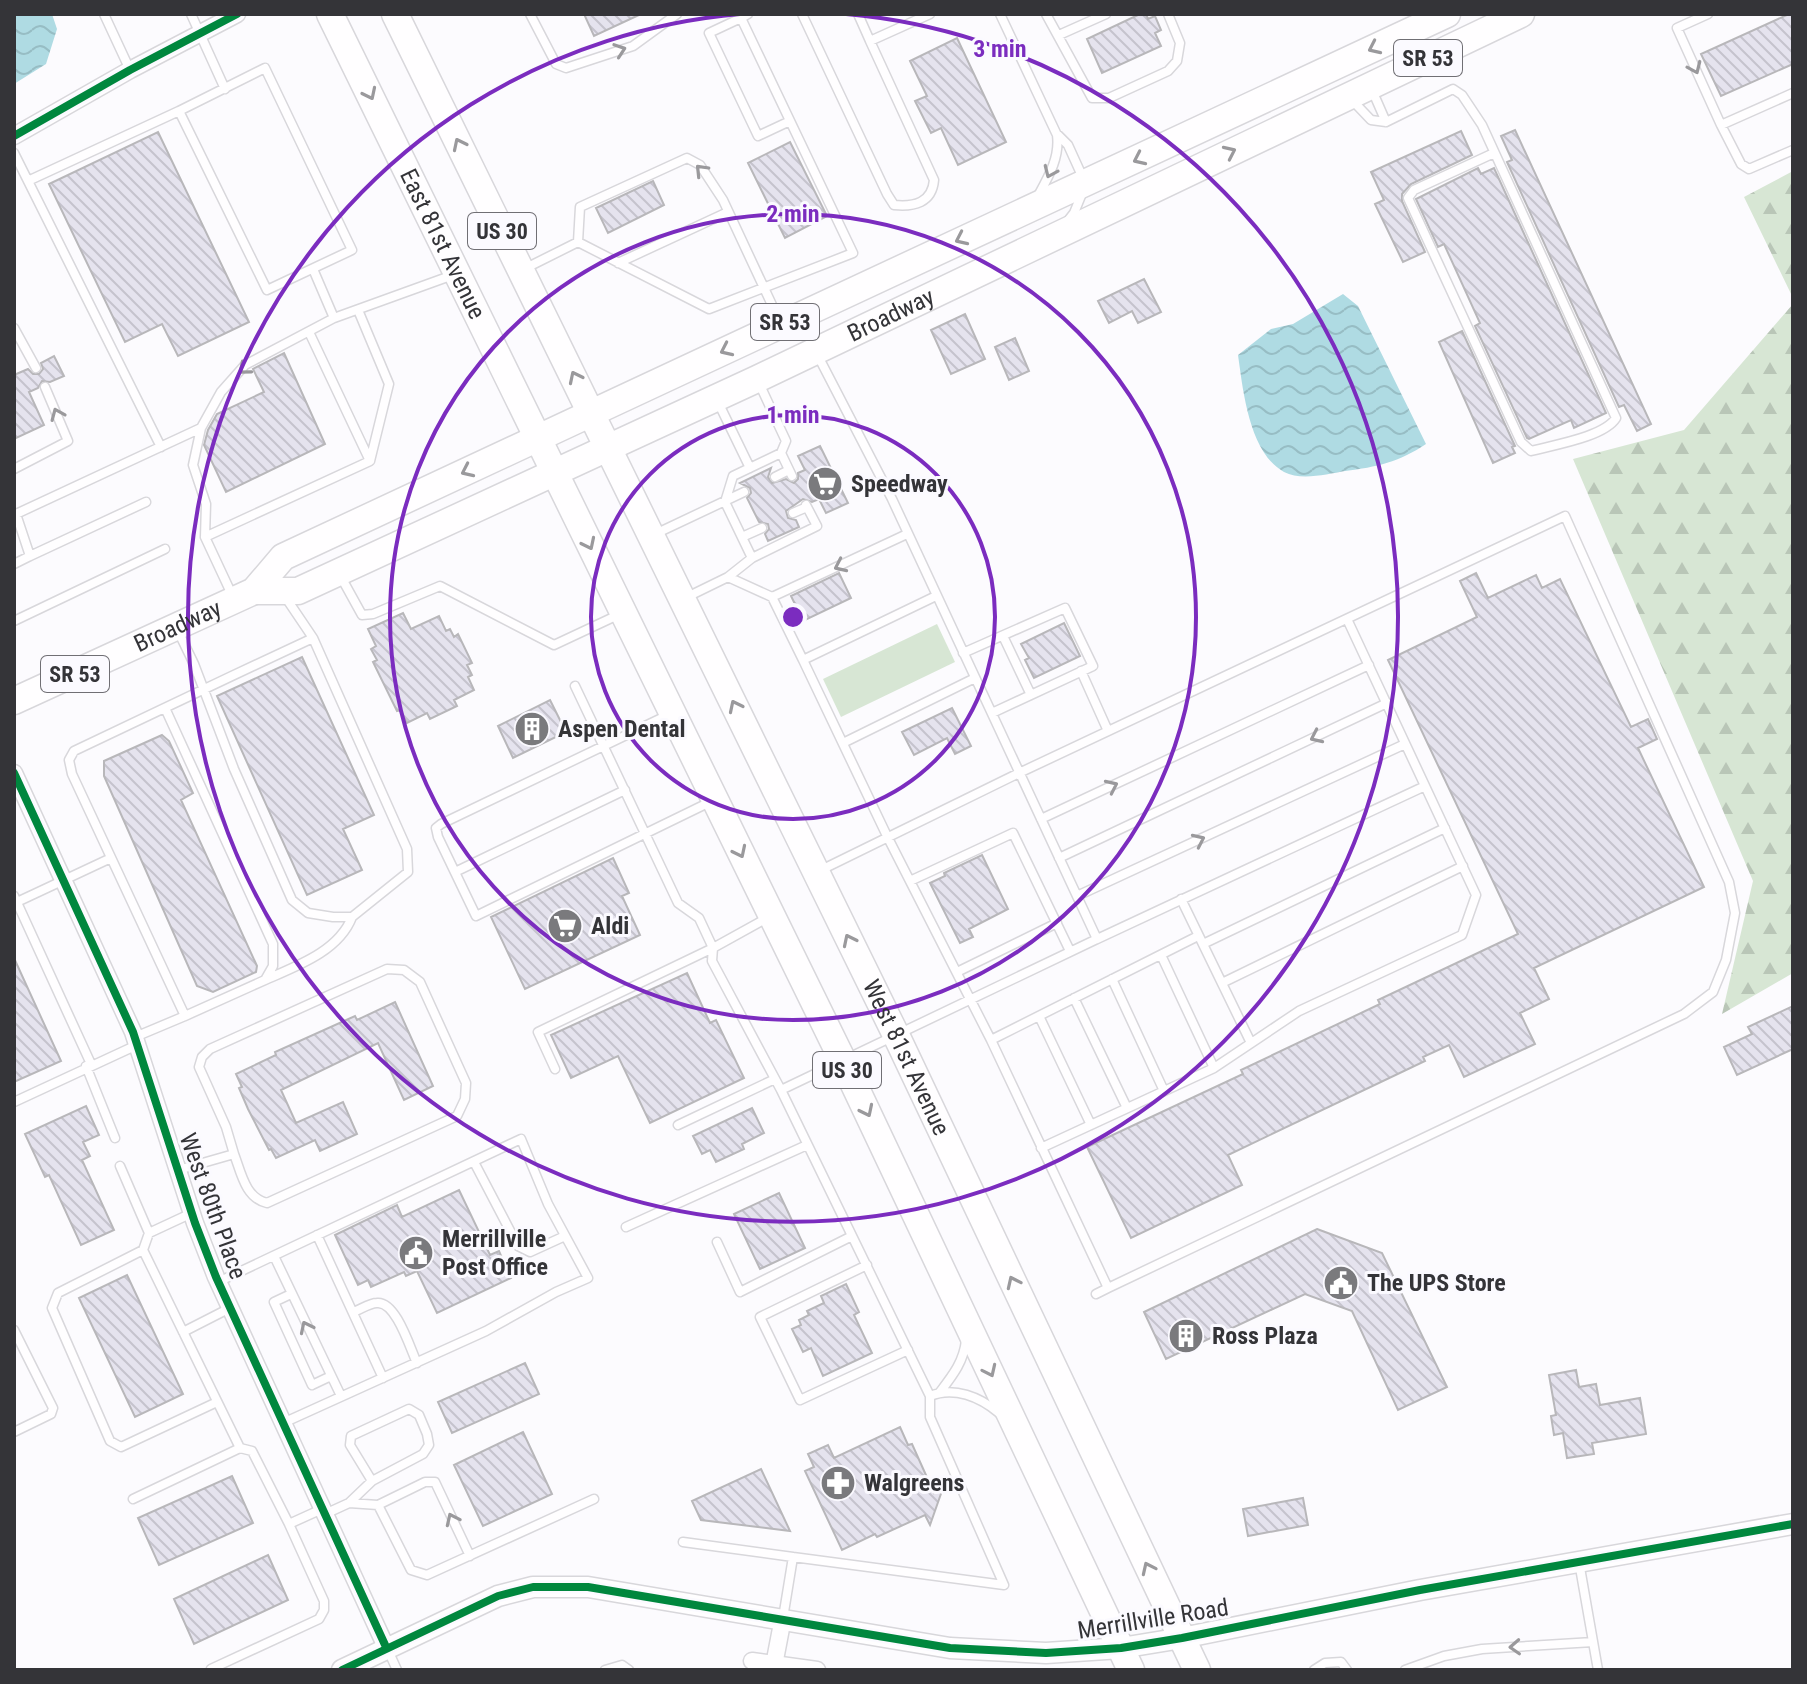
<svg xmlns="http://www.w3.org/2000/svg" width="1807" height="1684" font-family="'Roboto Condensed',sans-serif">
	<defs>
		<pattern id="forest-firs" width="22" height="20" patternUnits="userSpaceOnUse" patternTransform="scale(2)"><rect width="22" height="20" fill="#d7e6d4"/><path d="M5 1l3.5 6h-7zM16 11l3.5 6h-7z" fill="#b9c6b7"/></pattern>
		<pattern id="water-waves" width="16" height="10" patternUnits="userSpaceOnUse" patternTransform="scale(2)"><rect width="16" height="10" fill="#afdbe3"/><path d="M0 5q4-4 8 0t8 0" fill="none" stroke="#97bdc4"/></pattern>
		<pattern id="building-back-hatch" width="6" height="6" patternUnits="userSpaceOnUse" patternTransform="scale(2)"><rect width="6" height="6" fill="#e5e3ee"/><path d="M-1 5l2 2M0 0l6 6M5-1l2 2" fill="none" stroke="#c5c3cd"/></pattern>
	</defs>
	<rect width="100%" height="100%" fill="#fcfbfe"/>
	<path fill="#d7e6d4" d="M 937,624 L 955,662 L 841,717 L 823,679 Z"/>
	<path fill="url(#forest-firs)" d="M 1793,171 L 1793,298 L 1744,197 Z
		M 1793,304 L 1793,973 L 1722,1014 L 1753,881 L 1573,459 L 1684,430 Z"/>
	<path fill="url(#water-waves)" d="M 14,14 L 52,14 L 57,29 L 46,64 L 14,84 Z
		M 1343,294 L 1358,306 L 1426,444 C 1399,462 1377,467 1345,471 C 1328,474 1301,481 1284,472 C 1249,453 1243,390 1238,355 L 1271,329 L 1293,324 Z"/>
	<path fill="url(#building-back-hatch)" stroke="#b8b7ba" stroke-width="2" d="M 584,14 L 641,14 L 594,36 Z
		M 1140,14 L 1146,14 L 1148,19 L 1155,16 L 1161,30 L 1155,33 L 1161,46 L 1102,73 L 1087,39 Z
		M 1789,14 L 1793,14 L 1793,64 L 1721,96 L 1701,54 Z
		M 957,38 L 1006,142 L 958,165 L 941,128 L 931,133 L 915,101 L 927,96 L 910,61 Z
		M 1515,130 L 1651,424 L 1637,431 L 1624,405 L 1619,407 L 1507,162 L 1512,160 L 1501,136 Z
		M 1461,131 L 1472,155 L 1411,184 L 1402,194 L 1402,201 L 1425,252 L 1403,262 L 1375,204 L 1384,200 L 1371,172 Z
		M 158,132 L 249,322 L 178,356 L 162,324 L 125,342 L 49,184 Z
		M 790,142 L 827,216 L 785,238 L 748,163 Z
		M 1478,168 L 1481,174 L 1494,168 L 1606,413 L 1574,428 L 1571,420 L 1529,439 L 1527,438 L 1475,326 L 1480,323 L 1444,244 L 1438,247 L 1416,199 Z
		M 653,181 L 664,205 L 608,233 L 596,208 Z
		M 1144,279 L 1161,312 L 1138,323 L 1132,311 L 1109,323 L 1098,301 Z
		M 965,314 L 985,359 L 951,374 L 931,330 Z
		M 1462,331 L 1515,446 L 1512,447 L 1515,453 L 1493,463 L 1439,342 Z
		M 1015,338 L 1029,371 L 1009,380 L 995,347 Z
		M 284,353 L 325,444 L 226,492 L 204,445 L 208,430 L 217,414 L 264,392 L 253,369 Z
		M 54,356 L 64,376 L 50,382 L 42,381 L 38,388 L 29,392 L 44,425 L 14,439 L 14,375 L 28,369 L 33,374 L 39,374 L 43,369 L 41,363 Z
		M 820,446 L 848,503 L 826,513 L 819,499 L 812,502 L 803,499 L 786,511 L 788,518 L 796,520 L 799,527 L 768,541 L 765,534 L 769,529 L 768,524 L 759,522 L 747,498 L 751,493 L 750,488 L 740,483 L 771,468 L 768,477 L 772,483 L 786,479 L 794,483 L 798,479 L 798,473 L 805,470 L 798,456 Z
		M 839,573 L 851,598 L 803,621 L 791,596 Z
		M 1476,573 L 1488,598 L 1536,575 L 1542,588 L 1560,579 L 1631,727 L 1648,719 L 1657,739 L 1638,748 L 1704,887 L 1534,968 L 1549,999 L 1520,1013 L 1535,1044 L 1464,1077 L 1449,1045 L 1423,1057 L 1425,1061 L 1228,1155 L 1242,1185 L 1131,1238 L 1087,1147 L 1243,1074 L 1241,1070 L 1380,1004 L 1378,1000 L 1518,934 L 1388,660 L 1477,617 L 1460,581 Z
		M 403,613 L 411,629 L 439,616 L 446,631 L 450,629 L 454,637 L 458,634 L 472,663 L 467,665 L 472,675 L 468,677 L 474,690 L 454,700 L 457,706 L 430,719 L 427,713 L 407,723 L 400,710 L 397,711 L 373,662 L 377,660 L 371,649 L 376,646 L 368,629 Z
		M 1064,623 L 1080,656 L 1034,678 L 1025,660 L 1029,658 L 1021,644 Z
		M 302,657 L 374,815 L 343,829 L 362,870 L 307,895 L 217,696 Z
		M 550,700 L 566,732 L 513,758 L 498,726 Z
		M 952,708 L 971,746 L 955,754 L 947,738 L 914,755 L 902,732 Z
		M 162,735 L 169,741 L 193,793 L 181,800 L 257,966 L 256,972 L 213,992 L 197,986 L 104,776 L 104,761 Z
		M 982,855 L 1008,909 L 969,929 L 973,937 L 960,943 L 930,883 L 945,876 L 944,873 Z
		M 613,858 L 629,893 L 622,896 L 640,935 L 525,989 L 491,917 Z
		M 14,958 L 61,1061 L 14,1082 Z
		M 687,973 L 710,1023 L 716,1020 L 744,1078 L 650,1123 L 618,1056 L 571,1078 L 551,1035 Z
		M 395,1002 L 433,1086 L 404,1100 L 378,1043 L 281,1090 L 296,1123 L 343,1102 L 357,1134 L 320,1151 L 315,1140 L 276,1158 L 271,1149 L 269,1150 L 248,1109 L 239,1088 L 242,1087 L 236,1074 L 276,1055 L 275,1052 L 355,1016 L 357,1020 Z
		M 1793,1006 L 1793,1049 L 1737,1075 L 1724,1047 L 1752,1034 L 1748,1027 Z
		M 86,1106 L 99,1135 L 83,1142 L 90,1156 L 82,1160 L 114,1230 L 81,1245 L 49,1175 L 45,1177 L 25,1134 Z
		M 752,1108 L 764,1133 L 742,1144 L 744,1149 L 716,1162 L 710,1150 L 702,1154 L 693,1136 Z
		M 459,1190 L 490,1255 L 499,1251 L 511,1278 L 437,1313 L 417,1271 L 406,1276 L 404,1272 L 371,1287 L 368,1280 L 358,1285 L 335,1235 L 397,1205 L 402,1217 Z
		M 779,1193 L 805,1248 L 760,1269 L 734,1214 Z
		M 1317,1229 L 1382,1253 L 1447,1387 L 1398,1410 L 1352,1311 L 1305,1294 L 1166,1359 L 1144,1312 Z
		M 127,1275 L 183,1394 L 135,1417 L 79,1298 Z
		M 846,1284 L 859,1312 L 854,1315 L 872,1353 L 823,1376 L 811,1348 L 803,1352 L 792,1329 L 801,1325 L 799,1320 L 809,1315 L 807,1311 L 824,1303 L 821,1296 Z
		M 525,1363 L 539,1394 L 452,1433 L 438,1402 Z
		M 1576,1370 L 1579,1387 L 1596,1384 L 1600,1405 L 1640,1398 L 1646,1434 L 1592,1443 L 1594,1454 L 1567,1458 L 1563,1433 L 1554,1435 L 1551,1416 L 1556,1415 L 1549,1375 Z
		M 900,1427 L 908,1445 L 912,1444 L 934,1493 L 943,1488 L 930,1525 L 925,1515 L 877,1537 L 875,1534 L 842,1550 L 805,1471 L 814,1467 L 808,1454 L 828,1445 L 834,1458 Z
		M 523,1432 L 552,1494 L 483,1526 L 454,1465 Z
		M 761,1469 L 790,1531 L 701,1520 L 692,1501 Z
		M 232,1476 L 253,1523 L 159,1565 L 138,1518 Z
		M 1303,1498 L 1308,1525 L 1248,1536 L 1243,1509 Z
		M 268,1555 L 288,1600 L 194,1644 L 174,1599 Z"/>
	<g fill="none" stroke-linecap="round" stroke-linejoin="round">
		<defs>
			<path id="service" d="M 104,14 L 130,70
				M 191,14 L 225,89
				M 530,14 L 556,64 L 566,68 L 633,46 L 677,14
				M 802,14 L 887,194 L 894,205 C 914,207 932,203 934,180 L 870,41
				M 858,14 L 870,41 L 930,14
				M 1000,14 L 1057,135 C 1060,157 1049,176 1038,196
				M 1046,14 L 1092,98 L 1109,98 L 1168,71 L 1177,61 L 1180,43 L 1168,14
				M 1708,14 L 1677,28 L 1721,125 L 1793,93
				M 741,18 L 709,33 L 758,136 L 790,121
				M 1059,35 L 1106,14
				M 1372,90 L 1386,122
				M 1351,99 L 1371,120 L 1386,122 L 1453,89 L 1462,95 L 1482,125 L 1616,418 C 1604,437 1553,445 1531,451 L 1521,442 L 1408,198 L 1414,190 L 1494,153
				M 1721,125 L 1741,164 L 1749,169 L 1793,150
				M 1058,135 L 1068,145 L 1083,178
				M 14,153 L 161,447
				M 30,180 L 179,111 L 267,290 L 352,250 L 265,68 L 179,111
				M 1067,222 L 1074,213 L 1083,191
				M 578,242 L 580,207 L 687,158 L 700,165 L 723,200 L 779,320
				M 618,263 L 728,212
				M 526,268 L 578,242 L 709,309 L 853,253 L 741,18 L 748,14
				M 334,318 L 453,275
				M 14,328 L 36,368
				M 309,332 L 370,461
				M 758,381 L 786,441 L 781,453 L 733,476 L 725,502 L 752,558 L 728,577 L 772,597 L 803,660 L 936,596
				M 717,400 L 750,468
				M 781,453 L 792,476
				M 14,469 L 68,441 L 45,387
				M 775,477 L 789,470
				M 793,513 L 807,507
				M 653,535 L 744,492
				M 205,537 L 206,504 L 193,465 L 201,428 L 221,392 L 245,365 L 334,318 L 313,269
				M 742,537 L 762,528
				M 30,556 L 146,502
				M 752,558 L 817,526 L 806,505
				M 14,564 L 30,556 L 16,514 L 201,428
				M 341,577 L 362,615 L 373,614 L 440,586 L 554,645 L 618,615
				M 233,597 L 205,537 L 370,461 L 389,384 L 358,310
				M 772,597 L 907,534
				M 685,598 L 728,577
				M 14,621 L 165,549
				M 178,631 L 194,664 L 234,769 L 292,900 L 308,913 L 333,917 L 352,917 L 408,872 L 407,849 L 313,638 L 284,595
				M 1003,636 L 1031,695
				M 963,653 L 1065,608 L 1093,666 L 992,713
				M 803,660 L 887,836 L 991,1040 L 1108,1288 L 1096,1294
				M 1081,671 L 1108,731
				M 575,686 L 678,903 L 699,918 L 713,948 L 769,917
				M 165,708 L 273,944 L 273,966 L 265,980 L 185,1016 L 72,774 L 69,760 L 74,751 C 154,713 233,675 313,638
				M 668,715 L 441,824 L 436,828 L 438,837 L 476,916 L 710,802
				M 843,743 L 975,678
				M 1041,819 L 1369,665
				M 1059,858 L 1387,703
				M 821,870 L 1019,773 L 1565,516 L 1729,882 L 1735,913 L 1726,960 L 1713,992 L 1684,1014 L 1108,1288
				M 455,872 L 625,790
				M 910,881 L 1013,833 L 1070,951
				M 14,896 L 91,1064
				M 1077,896 L 1405,744
				M 1181,899 L 1251,1043
				M 17,902 L 111,858
				M 1097,939 L 1425,786
				M 1203,944 L 1445,828
				M 713,948 L 712,961 L 781,1090 L 930,1396 L 930,1417 L 1004,1585 L 793,1557 L 783,1618
				M 1161,955 L 1214,1068
				M 957,972 L 1057,923
				M 1112,979 L 1164,1091
				M 265,980 C 297,966 339,951 352,917
				M 1222,983 L 1463,866
				M 1074,998 L 1127,1108
				M 1039,1016 L 1091,1125
				M 135,1037 L 185,1016
				M 991,1040 L 1198,936
				M 86,1066 L 115,1138
				M 555,1069 L 538,1032 L 713,948
				M 781,1090 L 1097,939 L 892,499 L 817,354
				M 14,1102 L 137,1045
				M 678,1125 L 775,1079
				M 1041,1148 L 1214,1068 L 1299,1011 L 1462,935 L 1476,895 L 1347,619
				M 474,1162 L 518,1246 L 530,1252 L 565,1236
				M 120,1166 L 149,1233
				M 178,1170 L 234,1154 L 226,1127 L 199,1067 L 202,1057 L 210,1049 L 387,969 L 404,970 L 420,982 L 466,1083 L 465,1099 L 457,1116 L 267,1203 C 245,1198 241,1172 234,1154
				M 192,1213 L 149,1233 L 143,1250 L 240,1448
				M 626,1227 L 807,1145
				M 317,1235 L 383,1378
				M 717,1242 L 740,1292 L 852,1236
				M 143,1250 L 58,1293 L 52,1308 L 110,1441 L 121,1447 L 217,1402
				M 274,1256 L 341,1396
				M 867,1265 L 760,1317 L 800,1400 L 908,1350
				M 218,1282 L 521,1139 L 548,1204 L 588,1278 L 556,1292 L 486,1331 L 283,1423
				M 291,1294 L 274,1302 L 312,1385 L 331,1376
				M 353,1312 C 360,1310 369,1303 377,1303 C 396,1301 410,1348 417,1363
				M 14,1330 L 53,1408 L 51,1414 L 14,1432
				M 183,1332 L 230,1308
				M 940,1392 C 953,1375 964,1361 966,1340
				M 930,1396 C 954,1386 980,1397 999,1413
				M 133,1499 L 240,1448 L 252,1451 L 289,1524
				M 349,1503 L 378,1505 L 425,1482 L 435,1482 L 470,1556
				M 378,1505 L 411,1570 L 427,1575 L 594,1499
				M 325,1514 L 349,1503 L 372,1481 L 423,1454 L 429,1445 L 427,1434 L 419,1415 L 409,1409 L 351,1436 L 350,1445 L 372,1481
				M 683,1542 L 793,1557
				M 1579,1562 L 1598,1670
				M 387,1648 L 397,1670
				M 211,1669 L 319,1619 L 324,1610 L 324,1601 L 289,1524 L 322,1509
				M 605,1670 L 622,1665 L 629,1670
				M 1314,1670 L 1325,1663 L 1341,1662 L 1347,1670
				M 1405,1670 L 1444,1656 L 1482,1649 L 1593,1642"/>
			<path id="minor" d="M 14,136 L 130,70 L 237,14
				M 14,773 L 133,1032 L 195,1223 L 216,1277 L 386,1647
				M 752,1661 L 817,1670
				M 774,1665 L 783,1618"/>
			<path id="tertiary" d="M 342,1670 L 498,1596 L 533,1587 L 588,1587 L 950,1648 L 1046,1653 L 1121,1648 L 1182,1638 L 1420,1590 L 1793,1524"/>
			<g id="primary">
				<path id="s1" d="M 330,14 L 843,1061 L 1131,1670"/>
				<path id="s2" d="M 395,14 L 896,1035 L 1197,1670"/>
				<path id="s3" d="M 254,591 L 298,591 L 757,379 L 1521,14"/>
				<path id="s4" d="M 14,701 L 254,591 L 283,557 L 1447,14"/>
			</g>
		</defs>
		<use href="#service" stroke="#d8d7db" stroke-width="11"/>
		<use href="#minor" stroke="#d8d7db" stroke-width="19"/>
		<use href="#tertiary" stroke="#d8d7db" stroke-width="23"/>
		<use href="#primary" stroke="#d8d7db" stroke-width="29"/>
		<use href="#service" stroke="#fffeff" stroke-width="8"/>
		<use href="#minor" stroke="#fffeff" stroke-width="16"/>
		<use href="#tertiary" stroke="#fffeff" stroke-width="20"/>
		<use href="#primary" stroke="#fffeff" stroke-width="26"/>
		<defs>
			<path id="cycleway" d="M 14,136 L 130,70 L 237,14
				M 14,773 L 133,1032 L 195,1223 L 216,1277 L 386,1647
				M 342,1670 L 498,1596 L 533,1587 L 588,1587 L 950,1648 L 1046,1653 L 1121,1648 L 1182,1638 L 1420,1590 L 1793,1524"/>
		</defs>
		<use href="#cycleway" stroke="#fbfaff" stroke-width="13"/>
		<use href="#cycleway" stroke="#00873e" stroke-width="8"/>
	</g>
	<defs><path id="oneway-chevron" d="M-2-3.5L2.5 0L-2 3.5" fill="none" stroke-width="1.6" stroke-linecap="round" stroke-linejoin="round" transform="scale(2)"/></defs>
	<g stroke="#9a999c">
		<use href="#oneway-chevron" transform="translate(1374 48) rotate(155)"/>
		<use href="#oneway-chevron" transform="translate(620 50) rotate(-19)"/>
		<use href="#oneway-chevron" transform="translate(1695 68) rotate(66)"/>
		<use href="#oneway-chevron" transform="translate(370 94) rotate(64)"/>
		<use href="#oneway-chevron" transform="translate(459 144) rotate(-116)"/>
		<use href="#oneway-chevron" transform="translate(1230 152) rotate(-25)"/>
		<use href="#oneway-chevron" transform="translate(1139 159) rotate(155)"/>
		<use href="#oneway-chevron" transform="translate(701 170) rotate(-134)"/>
		<use href="#oneway-chevron" transform="translate(1050 172) rotate(114)"/>
		<use href="#oneway-chevron" transform="translate(961 239) rotate(155)"/>
		<use href="#oneway-chevron" transform="translate(726 350) rotate(155)"/>
		<use href="#oneway-chevron" transform="translate(244 369) rotate(140)"/>
		<use href="#oneway-chevron" transform="translate(575 377) rotate(-116)"/>
		<use href="#oneway-chevron" transform="translate(57 414) rotate(-113)"/>
		<use href="#oneway-chevron" transform="translate(467 471) rotate(155)"/>
		<use href="#oneway-chevron" transform="translate(589 544) rotate(64)"/>
		<use href="#oneway-chevron" transform="translate(840 566) rotate(155)"/>
		<use href="#oneway-chevron" transform="translate(735 706) rotate(-116)"/>
		<use href="#oneway-chevron" transform="translate(1316 737) rotate(155)"/>
		<use href="#oneway-chevron" transform="translate(1112 786) rotate(-25)"/>
		<use href="#oneway-chevron" transform="translate(1199 840) rotate(-25)"/>
		<use href="#oneway-chevron" transform="translate(740 852) rotate(64)"/>
		<use href="#oneway-chevron" transform="translate(849 940) rotate(-116)"/>
		<use href="#oneway-chevron" transform="translate(867 1111) rotate(64)"/>
		<use href="#oneway-chevron" transform="translate(1013 1282) rotate(-115)"/>
		<use href="#oneway-chevron" transform="translate(306 1327) rotate(-116)"/>
		<use href="#oneway-chevron" transform="translate(990 1371) rotate(65)"/>
		<use href="#oneway-chevron" transform="translate(452 1519) rotate(-115)"/>
		<use href="#oneway-chevron" transform="translate(1148 1568) rotate(-115)"/>
		<use href="#oneway-chevron" transform="translate(1515 1647) rotate(177)"/>
	</g>
	<g fill="none" stroke="#7b2cbf" stroke-width="4">
		<circle cx="793" cy="617" r="202"/>
		<circle cx="793" cy="617" r="403"/>
		<path d="M846 14A605 605 0 1 1 740 14"/>
	</g>
	<defs>
		<symbol id="supermarket-disc" viewBox="-11 -11 22 22"><circle r="9.5" fill="#7a7a7d" stroke="#fbfaff"/><path d="M-6-5.5h2.5l.6 2H6L4.5 2H-2.5L-4.4-4H-6ZM-1.5 3.2a1.3 1.3 0 1 0 .1 0ZM3 3.2a1.3 1.3 0 1 0 .1 0Z" fill="#fff"/></symbol>
		<symbol id="building-disc" viewBox="-11 -11 22 22"><circle r="9.5" fill="#7a7a7d" stroke="#fbfaff"/><path d="M-4-6H4V6H1V3H-1V6H-4ZM-2.5-4.3h1.7v1.8h-1.7ZM.8-4.3h1.7v1.8H.8ZM-2.5-1h1.7V.8h-1.7ZM.8-1h1.7V.8H.8Z" fill="#fff"/></symbol>
		<symbol id="civic-disc" viewBox="-11 -11 22 22"><circle r="9.5" fill="#7a7a7d" stroke="#fbfaff"/><path d="M-.6-6.5H3V-4.5H.6V-3L4-1V1h2V6H-6V1h2V-1L-.6-3ZM-1.2 2.5V6h2.4V2.5Z" fill="#fff"/></symbol>
		<symbol id="pharmacy-disc" viewBox="-11 -11 22 22"><circle r="9.5" fill="#7a7a7d" stroke="#fbfaff"/><path d="M-2-6h4v4h4v4h-4v4h-4v-4h-4v-4h4Z" fill="#fff"/></symbol>
	</defs>
	<g fill-rule="evenodd">
		<use href="#supermarket-disc" x="805" y="464" width="40" height="40"/>
		<use href="#building-disc" x="512" y="709" width="40" height="40"/>
		<use href="#supermarket-disc" x="545" y="906" width="40" height="40"/>
		<use href="#civic-disc" x="396" y="1233" width="40" height="40"/>
		<use href="#civic-disc" x="1321" y="1263" width="40" height="40"/>
		<use href="#building-disc" x="1166" y="1316" width="40" height="40"/>
		<use href="#pharmacy-disc" x="818" y="1463" width="40" height="40"/>
	</g>
	<g text-anchor="middle" stroke-width="6" stroke-linejoin="round" paint-order="stroke">
		<g fill="#fbfaff" stroke="#706f74" stroke-width="2">
			<rect x="1394" y="40" width="68" height="36" rx="6"/>
			<rect x="468" y="213" width="68" height="36" rx="6"/>
			<rect x="751" y="304" width="68" height="36" rx="6"/>
			<rect x="41" y="656" width="68" height="36" rx="6"/>
			<rect x="813" y="1052" width="68" height="36" rx="6"/>
		</g>
		<g font-size="22" font-weight="bold" fill="#343438">
			<text x="1428" y="66">SR 53</text>
			<text x="502" y="239">US 30</text>
			<text x="785" y="330">SR 53</text>
			<text x="75" y="682">SR 53</text>
			<text x="847" y="1078">US 30</text>
		</g>
		<g font-size="24" fill="#343438" stroke="#fbfaff">
			<text dy="8" stroke="none"><textPath href="#s1" startOffset="256">East 81st Avenue</textPath></text>
			<text dy="8" stroke="none"><textPath href="#s3" startOffset="698">Broadway</textPath></text>
			<text dy="8" stroke="none"><textPath href="#s4" startOffset="180">Broadway</textPath></text>
			<text dy="8" stroke="none"><textPath href="#s2" startOffset="1162">West 81st Avenue</textPath></text>
			<text transform="translate(213 1206) rotate(70)" y="8">West 80th Place</text>
			<text transform="translate(1153 1619) rotate(-9)" y="8">Merrillville Road</text>
		</g>
		<g font-size="24" font-weight="bold" fill="#343438" stroke="#fbfaff" text-anchor="start">
			<text x="851" y="492">Speedway</text>
			<text x="558" y="737">Aspen Dental</text>
			<text x="591" y="934">Aldi</text>
			<text x="442" y="1247">Merrillville<tspan x="442" dy="28">Post Office</tspan></text>
			<text x="1367" y="1291">The UPS Store</text>
			<text x="1212" y="1344">Ross Plaza</text>
			<text x="864" y="1491">Walgreens</text>
		</g>
	</g>
	<circle cx="793" cy="617" r="12" fill="#7b2cbf" stroke="#fbfaff" stroke-width="4"/>
	<g font-size="24" text-anchor="middle" font-weight="bold" fill="#7b2cbf" stroke="#fbfaff" stroke-width="6" stroke-linejoin="round" paint-order="stroke">
		<text x="1000" y="57">3 min</text>
		<text x="793" y="222">2 min</text>
		<text x="793" y="423">1 min</text>
	</g>
	<rect width="1807" height="1684" fill="none" stroke="#343438" stroke-width="32"/>
</svg>
